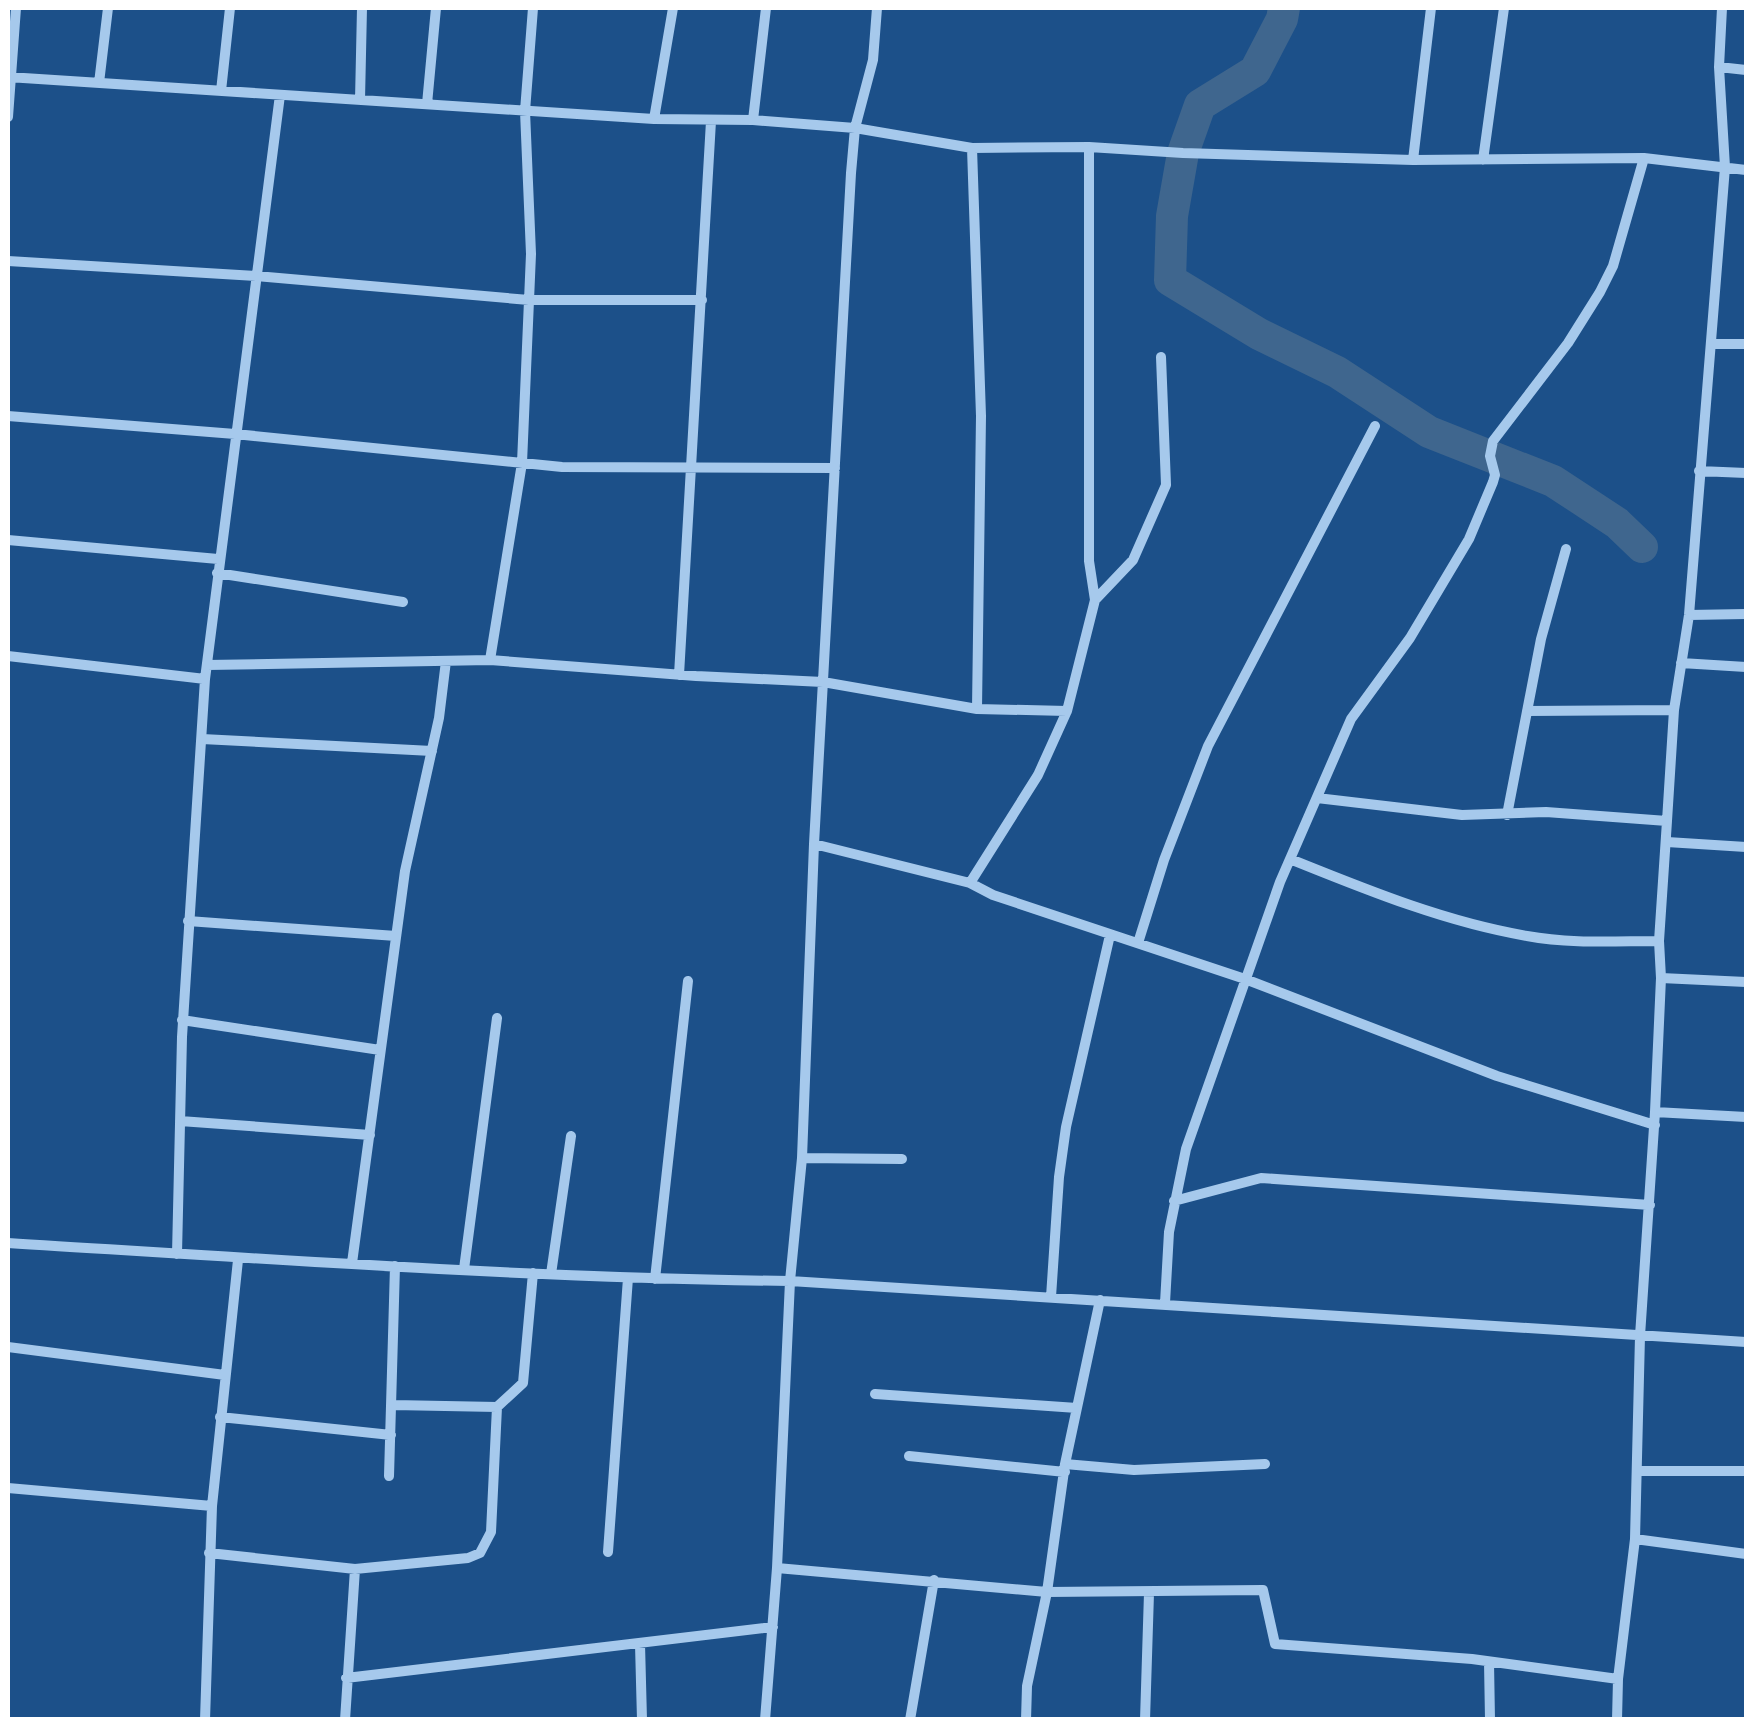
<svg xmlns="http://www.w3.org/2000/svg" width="1754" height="1727" font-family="'Exo 2',sans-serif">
	<rect width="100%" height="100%" fill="#1c5089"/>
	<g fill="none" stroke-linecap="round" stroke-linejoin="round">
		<path stroke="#3f668e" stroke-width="32" d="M 1284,8 L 1282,19 L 1255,71 L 1200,105 L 1183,153 L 1172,216 L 1170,280 L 1259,334 L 1337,372 L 1429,432 L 1553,481 L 1617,523 L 1642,547"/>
		<path stroke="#a6c9ec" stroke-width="10" d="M 1719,67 L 1746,70
			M 8,77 L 654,119 L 753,120 L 855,128 L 972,148 L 1089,147 L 1183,153 L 1413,160 L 1644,158 L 1746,170
			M 99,83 L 108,8
			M 221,91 L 230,8
			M 360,100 L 362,8
			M 427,104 L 436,8
			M 8,117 L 16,8
			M 654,119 L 673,8
			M 753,120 L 766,8
			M 972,148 L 981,416 L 977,709
			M 1413,160 L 1431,8
			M 1483,160 L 1504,8
			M 8,261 L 256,276 L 529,300 L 702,300
			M 1713,344 L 1746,344
			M 8,416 L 235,434 L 562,467 L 835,468
			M 1699,471 L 1746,473
			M 8,540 L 218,559
			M 217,573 L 403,602
			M 1095,600 L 1133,560 L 1166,485 L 1161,357
			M 1689,615 L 1746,614
			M 8,656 L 205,679
			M 490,660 L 522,463 L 531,254 L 525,111 L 533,8
			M 1681,663 L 1746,667
			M 207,665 L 490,660 L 696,676 L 823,682 L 977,709 L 1067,711 L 1095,600 L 1089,561 L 1089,147
			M 679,675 L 711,121
			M 1527,711 L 1674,710
			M 202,739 L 432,751
			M 1317,798 L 1462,815 L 1546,812 L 1667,821
			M 1507,815 L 1541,639 L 1566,549
			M 1667,842 L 1746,847
			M 814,844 L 970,883 L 993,895 L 1245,979 L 1497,1076 L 1655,1125
			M 1290,859 C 1367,890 1445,922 1527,936 C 1570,944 1615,941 1659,941
			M 970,883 L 1038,775 L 1067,711
			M 188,921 L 396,936
			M 1138,943 L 1164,860 L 1208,746 L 1375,426
			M 1661,978 L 1746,982
			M 182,1020 L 380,1050
			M 1655,1112 L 1746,1117
			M 180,1121 L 370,1135
			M 802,1158 L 902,1159
			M 1174,1201 L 1261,1178 L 1650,1205
			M 8,1243 C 268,1259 529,1278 790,1281 L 1746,1342
			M 177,1254 L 182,1037 L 205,679 L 280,95
			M 352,1263 L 405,871 L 439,718 L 446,661
			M 464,1269 L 497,1018
			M 551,1274 L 571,1136
			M 655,1279 L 688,981
			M 1051,1297 L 1059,1177 L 1066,1127 L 1110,935
			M 1100,1300 L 1065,1464 L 1047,1592 L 1263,1590 L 1275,1644 L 1472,1659 L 1618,1679
			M 1165,1303 L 1169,1232 L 1186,1149 L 1280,882 L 1351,719 L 1410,638 L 1469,539 L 1493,482 L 1495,475 L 1490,456 L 1493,441 L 1568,343 L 1600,292 L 1613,266 L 1644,158
			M 8,1347 L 225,1375
			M 875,1394 L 1077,1408
			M 393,1405 L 497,1407
			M 220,1417 L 391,1435
			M 909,1456 L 1065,1472
			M 1065,1464 L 1134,1470 L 1265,1464
			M 1637,1471 L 1746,1471
			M 389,1476 L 395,1266
			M 8,1488 L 212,1506
			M 1635,1539 L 1746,1554
			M 608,1552 L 628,1278
			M 209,1553 L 355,1569 L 468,1558 L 480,1553 L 491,1532 L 497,1407 L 523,1383 L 533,1273
			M 777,1568 L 1047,1592 L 1027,1686 L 1026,1720
			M 640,1644 L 642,1720
			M 1489,1662 L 1490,1720
			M 346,1678 L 773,1627
			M 205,1720 L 212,1506 L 238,1260
			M 345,1720 L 355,1569
			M 765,1720 L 777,1568 L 790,1281 L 802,1158 L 814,844 L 851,173 L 855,128 L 873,60 L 877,8
			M 910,1720 L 934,1580
			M 1145,1720 L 1149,1593
			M 1617,1720 L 1618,1679 L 1635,1539 L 1640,1336 L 1655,1112 L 1661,978 L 1659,941 L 1667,821 L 1674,710 L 1689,615 L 1725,167 L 1719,67 L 1722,8"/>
	</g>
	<rect width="1754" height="1727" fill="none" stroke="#ffffff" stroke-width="20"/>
</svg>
